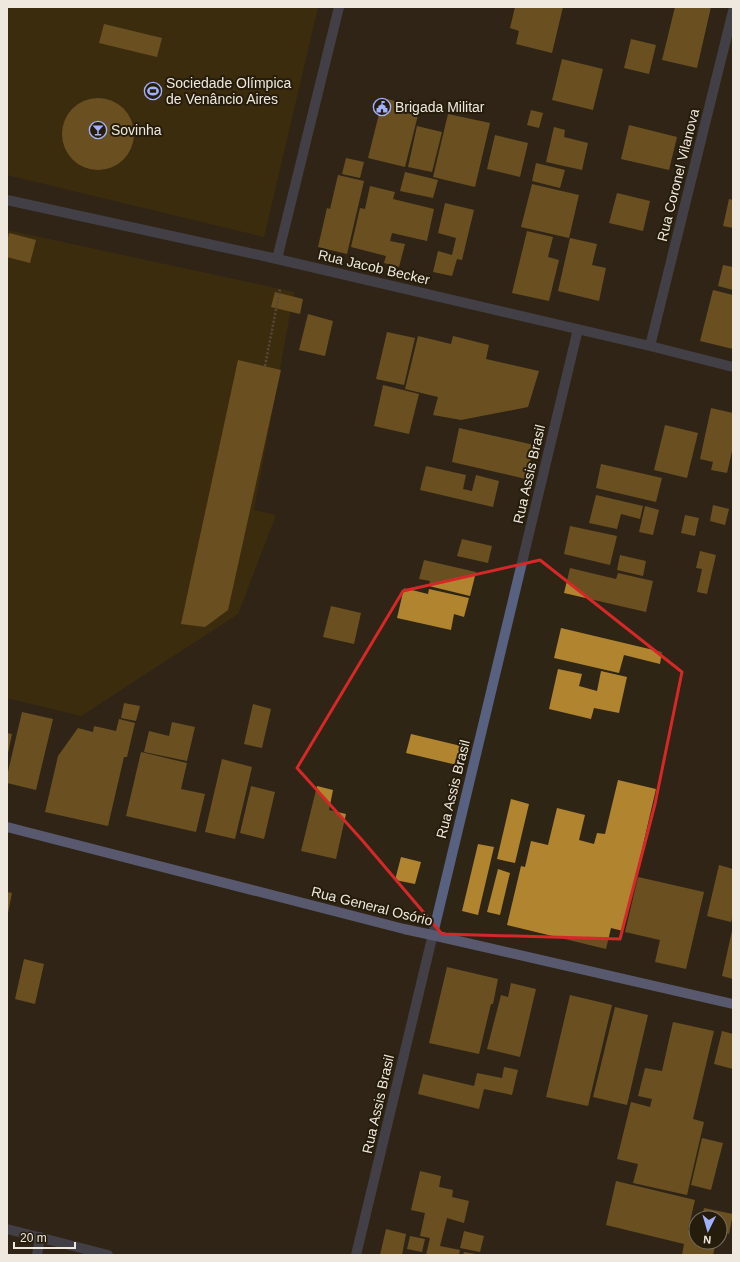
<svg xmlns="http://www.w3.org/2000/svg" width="740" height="1262" font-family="Helvetica,sans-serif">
	<rect width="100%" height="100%" fill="#2f2515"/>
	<path fill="#4d3606" d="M 7,7 L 318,7 L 264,237 L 7,175 Z
		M 7,230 L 294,292 L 254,510 L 276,515 L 238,614 L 81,716 L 7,698 Z"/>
	<path fill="#b18430" d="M 515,7 L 563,7 L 552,53 L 516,44 L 519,31 L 510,28 Z
		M 675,7 L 711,7 L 697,68 L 662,60 Z
		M 104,24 L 162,38 L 157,57 L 99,43 Z
		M 631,39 L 656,45 L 649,74 L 624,68 Z
		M 562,59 L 603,69 L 593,110 L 552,100 Z
		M62 134a36 36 0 1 1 72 0a36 36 0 1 1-72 0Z
		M 383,98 L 420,107 L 405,167 L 368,158 Z
		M 531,110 L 543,113 L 539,128 L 527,125 Z
		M 448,114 L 490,123 L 475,187 L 433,177 Z
		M 629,125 L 677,137 L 669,170 L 621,159 Z
		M 417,126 L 442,132 L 432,172 L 408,167 Z
		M 554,127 L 565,130 L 564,137 L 588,143 L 582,170 L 546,162 Z
		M 495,135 L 528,143 L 520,177 L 487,169 Z
		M 346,158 L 364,162 L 360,178 L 342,174 Z
		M 536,163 L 565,170 L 560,188 L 532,181 Z
		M 405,172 L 438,180 L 433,198 L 400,191 Z
		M 338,175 L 364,181 L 347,254 L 318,247 L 327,208 L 330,209 Z
		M 532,184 L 579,195 L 569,238 L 521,227 Z
		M 370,186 L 395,192 L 393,199 L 434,209 L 427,241 L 392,233 L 390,241 L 405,244 L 399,267 L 384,263 L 386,256 L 351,247 L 360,208 L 365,209 Z
		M 617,193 L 650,201 L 643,231 L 609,223 Z
		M 729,199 L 733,200 L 733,228 L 723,226 Z
		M 445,203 L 474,210 L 462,260 L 457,259 L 452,276 L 433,272 L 438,251 L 452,255 L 456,238 L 438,233 Z
		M 527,231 L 553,237 L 548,257 L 559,260 L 549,301 L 512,293 Z
		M 9,233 L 36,240 L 30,263 L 7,257 L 7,243 Z
		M 570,238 L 597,244 L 592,265 L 606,268 L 599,301 L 558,291 Z
		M 723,265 L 733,267 L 733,290 L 718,286 Z
		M 713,290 L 733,295 L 733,349 L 700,341 Z
		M 275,292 L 303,299 L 300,314 L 271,307 Z
		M 308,314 L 333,321 L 325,356 L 299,350 Z
		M 387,332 L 415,338 L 404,385 L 376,379 Z
		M 418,336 L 451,344 L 453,336 L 489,345 L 486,359 L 539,371 L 528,407 L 461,420 L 433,415 L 438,397 L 405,389 Z
		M 238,360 L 281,370 L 228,610 L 205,627 L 181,624 Z
		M 383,385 L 419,394 L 409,434 L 374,426 Z
		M 711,408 L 733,413 L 733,447 L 727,473 L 711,470 L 713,462 L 700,459 Z
		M 665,425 L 698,433 L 687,478 L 654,470 Z
		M 459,428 L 534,445 L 526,479 L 452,462 Z
		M 601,464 L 662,478 L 656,502 L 596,488 Z
		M 426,466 L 466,475 L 463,489 L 472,491 L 476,475 L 499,481 L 493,507 L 420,490 Z
		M 596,495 L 643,506 L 640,519 L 621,514 L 617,529 L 589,523 Z
		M 713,505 L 729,509 L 725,525 L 710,521 Z
		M 645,506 L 659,510 L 653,535 L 639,532 Z
		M 685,515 L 699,518 L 695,536 L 681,533 Z
		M 570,526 L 617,536 L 610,565 L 564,554 Z
		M 462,539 L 492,546 L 488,563 L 457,556 Z
		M 700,551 L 716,555 L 707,594 L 697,592 L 702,569 L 696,568 Z
		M 620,555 L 646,561 L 643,576 L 617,570 Z
		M 424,560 L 476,572 L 470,596 L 429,586 L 430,581 L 419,579 Z
		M 570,568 L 616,579 L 618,573 L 653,581 L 646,612 L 564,593 Z
		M 404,588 L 428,594 L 429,589 L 469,598 L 464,617 L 454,614 L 451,630 L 397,618 Z
		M 331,606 L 361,613 L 354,644 L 323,637 Z
		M 561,628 L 662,652 L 660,664 L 624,655 L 619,673 L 554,658 Z
		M 558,669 L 582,674 L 579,686 L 597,691 L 601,671 L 627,677 L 619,713 L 594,708 L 591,719 L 549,709 Z
		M 124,703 L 140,706 L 136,721 L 121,718 Z
		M 253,704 L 271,709 L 262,748 L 244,744 Z
		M 22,712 L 53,719 L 36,790 L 7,783 L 7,776 Z
		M 119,719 L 135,723 L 127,757 L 124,757 L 108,826 L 45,812 L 58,756 L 78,728 L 93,732 L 94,726 L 116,731 Z
		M 172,722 L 195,727 L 187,761 L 144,752 L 149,731 L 169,736 Z
		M 7,733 L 12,734 L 8,753 L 7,753 Z
		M 411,734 L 461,746 L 457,765 L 406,753 Z
		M 141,752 L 187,763 L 181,789 L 205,794 L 196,832 L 126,816 Z
		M 222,759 L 252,767 L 235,839 L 205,832 Z
		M 618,780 L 656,789 L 623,931 L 611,928 L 606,949 L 507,925 L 521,866 L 525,867 L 531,841 L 548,845 L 557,808 L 585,815 L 579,840 L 594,844 L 597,833 L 605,834 Z
		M 251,786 L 275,792 L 264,839 L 240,833 Z
		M 317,786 L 333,790 L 329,810 L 346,814 L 336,859 L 301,851 Z
		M 511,799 L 529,804 L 515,863 L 497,859 Z
		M 478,844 L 494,847 L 478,915 L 462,911 Z
		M 401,857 L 421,862 L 415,884 L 395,880 Z
		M 719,865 L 733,869 L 733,915 L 731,922 L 707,916 Z
		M 498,869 L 510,873 L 500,915 L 487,912 Z
		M 638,877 L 704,892 L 686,969 L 655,962 L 660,940 L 625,932 Z
		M 7,892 L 12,893 L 8,913 L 7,913 Z
		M 732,931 L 733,931 L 733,979 L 722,976 Z
		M 24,959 L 44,964 L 35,1004 L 15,999 Z
		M 447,967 L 498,979 L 493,1004 L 491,1004 L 479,1054 L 429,1043 Z
		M 511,983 L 536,989 L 520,1057 L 487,1049 L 501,995 L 508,997 Z
		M 570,995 L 612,1005 L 588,1106 L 546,1097 Z
		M 615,1007 L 648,1015 L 627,1105 L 593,1097 Z
		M 673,1022 L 714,1031 L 693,1119 L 704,1122 L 687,1195 L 633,1183 L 638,1164 L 617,1159 L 631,1102 L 650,1107 L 652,1099 L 638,1096 L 645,1068 L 662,1071 Z
		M 722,1031 L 733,1034 L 733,1069 L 714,1064 Z
		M 504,1067 L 518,1070 L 512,1095 L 484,1089 L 479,1109 L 418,1094 L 423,1074 L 474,1086 L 477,1073 L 502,1078 Z
		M 702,1138 L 723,1143 L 711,1190 L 691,1185 Z
		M 420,1171 L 441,1176 L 439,1187 L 453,1190 L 452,1197 L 469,1201 L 464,1223 L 447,1218 L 440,1246 L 460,1250 L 459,1255 L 426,1255 L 430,1238 L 420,1236 L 425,1213 L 411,1210 Z
		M 616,1181 L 695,1200 L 688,1230 L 696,1231 L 696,1242 L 716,1242 L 713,1255 L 682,1255 L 684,1244 L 606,1225 Z
		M 704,1208 L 733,1214 L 729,1234 L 720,1231 L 720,1218 L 702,1218 Z
		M 386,1229 L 406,1234 L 402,1255 L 380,1255 Z
		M 464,1231 L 484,1236 L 480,1252 L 460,1248 Z
		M 410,1236 L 425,1239 L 422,1252 L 407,1249 Z
		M 464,1252 L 476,1254 L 476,1255 L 463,1255 Z"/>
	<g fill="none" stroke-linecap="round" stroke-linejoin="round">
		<path stroke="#7f7669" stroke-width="2.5" stroke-dasharray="2 2" stroke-linecap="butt" d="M 265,366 L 280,289"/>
		<path stroke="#596180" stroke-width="10" d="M 7,200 L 277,259 L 650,346 L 733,367
			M 277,259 L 339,7
			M 650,346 L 733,11
			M 7,1229 L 108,1255
			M 37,1255 L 40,1237
			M 356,1255 L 578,329"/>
		<path stroke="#8b9ada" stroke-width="10" d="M 7,827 L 404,929 L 432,935 L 733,1004"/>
	</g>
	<path d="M0 0H740V1262H0ZM 540,560 L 682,672 L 655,804 L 620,939 L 442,934 L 362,840 L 297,768 L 403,591 Z" fill="#2f2515" fill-opacity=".55" fill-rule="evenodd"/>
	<path fill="none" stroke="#d62828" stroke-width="3" stroke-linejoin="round" d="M 540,560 L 682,672 L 655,804 L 620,939 L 442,934 L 362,840 L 297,768 L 403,591 Z"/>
	<defs>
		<symbol id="stadium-ring" viewBox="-11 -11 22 22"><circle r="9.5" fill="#251c0b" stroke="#a1b2fd" stroke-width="1.5"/><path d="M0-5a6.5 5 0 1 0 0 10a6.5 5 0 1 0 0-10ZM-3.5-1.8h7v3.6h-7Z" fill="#a1b2fd"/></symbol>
		<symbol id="civic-ring" viewBox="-11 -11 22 22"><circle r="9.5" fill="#251c0b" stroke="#a1b2fd" stroke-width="1.5"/><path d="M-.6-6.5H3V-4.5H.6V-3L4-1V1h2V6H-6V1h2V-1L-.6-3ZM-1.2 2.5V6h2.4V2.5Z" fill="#a1b2fd"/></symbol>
		<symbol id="bar-ring" viewBox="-11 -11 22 22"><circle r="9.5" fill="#251c0b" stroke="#a1b2fd" stroke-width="1.5"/><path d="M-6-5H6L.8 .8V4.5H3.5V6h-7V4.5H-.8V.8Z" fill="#a1b2fd"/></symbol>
	</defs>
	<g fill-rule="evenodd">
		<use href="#stadium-ring" x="143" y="81" width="20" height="20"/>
		<use href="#civic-ring" x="372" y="97" width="20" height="20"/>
		<use href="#bar-ring" x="88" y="120" width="20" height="20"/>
	</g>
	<g text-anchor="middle" stroke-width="4" stroke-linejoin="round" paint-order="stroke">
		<g font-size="14" fill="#efe8de" stroke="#251c0b" text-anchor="start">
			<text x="166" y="88">Sociedade Olímpica<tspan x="166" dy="16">de Venâncio Aires</tspan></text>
			<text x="395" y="112">Brigada Militar</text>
			<text x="111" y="135">Sovinha</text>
		</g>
		<g font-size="14" fill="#efe8de" stroke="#251c0b">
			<text transform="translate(678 175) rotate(-76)" y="5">Rua Coronel Vilanova</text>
			<text transform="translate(374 267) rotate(13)" y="5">Rua Jacob Becker</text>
			<text transform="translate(529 474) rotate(-77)" y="5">Rua Assis Brasil</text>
			<text transform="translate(453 789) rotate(-76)" y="5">Rua Assis Brasil</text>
			<text transform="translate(372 906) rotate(14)" y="5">Rua General Osório</text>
			<text transform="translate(378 1104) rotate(-77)" y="5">Rua Assis Brasil</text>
		</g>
	</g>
	<rect width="740" height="1262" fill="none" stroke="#efe8de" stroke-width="16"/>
	<g transform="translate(708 1230) rotate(185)"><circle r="19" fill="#251c0b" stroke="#766e5f"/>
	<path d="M0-3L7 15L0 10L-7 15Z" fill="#a1b2fd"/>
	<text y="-6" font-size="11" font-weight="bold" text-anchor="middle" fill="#efe8de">N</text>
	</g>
	<path d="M14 1242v6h61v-6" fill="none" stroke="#efe8de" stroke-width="2"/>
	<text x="20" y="1242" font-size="12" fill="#efe8de" stroke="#251c0b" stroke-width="3" paint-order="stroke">20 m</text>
</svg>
